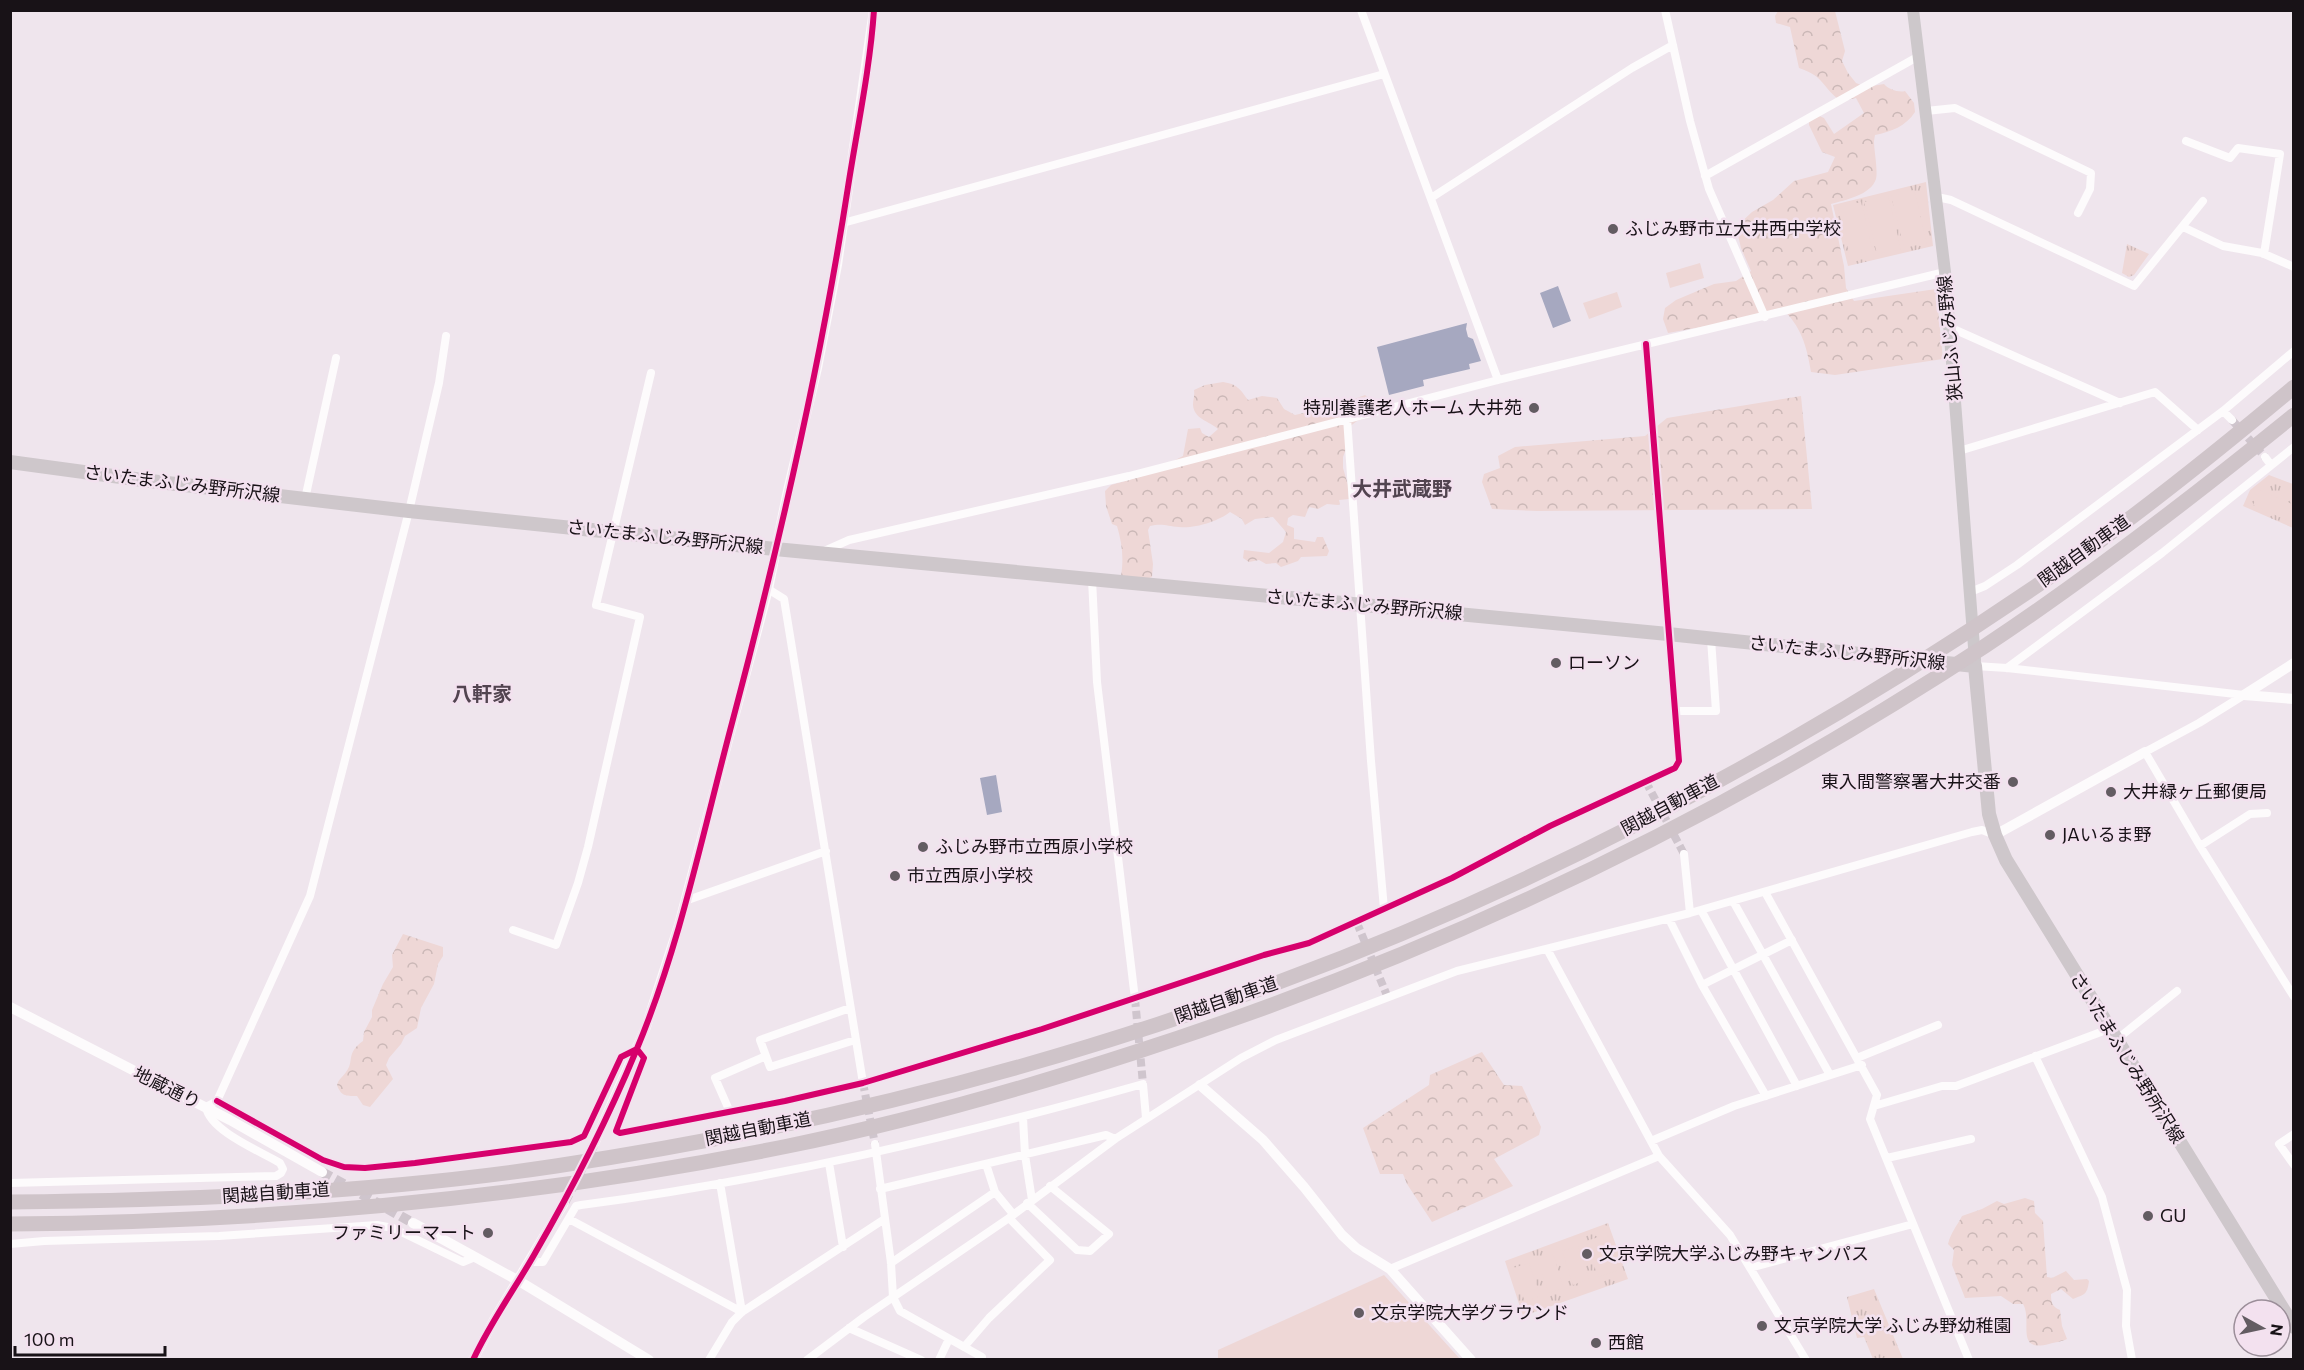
<svg xmlns="http://www.w3.org/2000/svg" width="2304" height="1370" font-family="Commissioner,'Noto Sans JP',sans-serif">
	<defs>
		<pattern id="grass-tufts" width="24" height="20" patternUnits="userSpaceOnUse" patternTransform="scale(1.5)"><rect width="24" height="20" fill="#eed7d6"/><path d="M3 7l-1-3M5 7V3M7 7l1-3M15 17l-1-3M17 17v-4M19 17l1-3" fill="none" stroke="#cbb8b7"/></pattern>
		<pattern id="forest-crowns" width="20" height="18" patternUnits="userSpaceOnUse" patternTransform="scale(1.5)"><rect width="20" height="18" fill="#eed7d6"/><path d="M2 6a3 3 0 1 1 6 0M12 15a3 3 0 1 1 6 0" fill="none" stroke="#cbb8b7"/></pattern>
	</defs>
	<rect width="100%" height="100%" fill="#efe5ed"/>
	<path fill="url(#grass-tufts)" d="M 1926,182 L 1933,246 L 1848,266 L 1833,205 Z
		M 2127,244 L 2149,254 L 2134,275 L 2129,277 L 2122,273 Z
		M 2269,475 L 2293,484 L 2293,528 L 2243,506 L 2250,490 Z
		M 1608,1223 L 1628,1279 L 1523,1316 L 1505,1261 Z
		M 1874,1289 L 1903,1359 L 1873,1359 L 1864,1337 L 1857,1338 L 1847,1297 Z"/>
	<path fill="url(#forest-crowns)" d="M 1778,11 L 1835,11 L 1845,51 L 1842,61 L 1848,73 L 1856,83 L 1866,87 L 1884,84 C 1888,89 1899,93 1905,91 L 1914,103 L 1915,112 C 1906,126 1891,132 1875,135 L 1874,141 C 1874,150 1878,171 1876,179 C 1871,195 1845,200 1831,204 L 1844,266 L 1846,288 L 1854,301 L 1936,289 L 1943,359 L 1835,375 L 1811,372 C 1807,347 1801,325 1781,308 L 1723,323 L 1668,333 L 1663,319 L 1665,308 L 1676,300 L 1714,284 L 1736,281 L 1751,271 L 1741,248 L 1736,227 L 1752,212 L 1773,200 L 1794,181 L 1828,172 L 1835,157 L 1822,152 L 1809,125 L 1809,121 L 1817,115 L 1824,118 L 1834,134 L 1864,113 L 1856,98 L 1841,101 C 1821,87 1826,77 1799,68 L 1790,27 L 1776,23 L 1775,16 Z
		M 1223,382 C 1237,384 1240,389 1248,400 L 1262,396 L 1277,398 L 1284,409 L 1295,415 L 1338,405 L 1365,395 L 1374,401 L 1377,405 L 1374,416 L 1357,421 L 1345,430 L 1346,449 L 1343,457 L 1343,468 L 1348,485 L 1349,499 L 1339,500 L 1340,504 L 1338,505 L 1327,504 L 1318,509 L 1309,507 L 1305,517 L 1293,515 L 1288,518 L 1287,525 L 1294,528 L 1294,539 L 1315,542 L 1317,537 L 1323,537 L 1329,551 L 1327,556 L 1301,557 L 1298,561 L 1281,567 L 1276,563 L 1266,564 L 1259,560 L 1249,562 L 1243,558 L 1244,550 L 1269,553 L 1283,542 L 1286,532 L 1273,517 L 1255,519 L 1245,525 L 1242,519 L 1230,512 C 1219,521 1194,529 1179,527 C 1167,526 1162,523 1150,526 L 1148,530 L 1153,564 L 1152,577 L 1141,581 L 1121,576 C 1124,558 1122,543 1117,526 L 1112,524 L 1106,506 L 1105,491 L 1111,485 L 1146,475 L 1183,456 L 1188,429 L 1200,428 L 1202,433 L 1209,437 L 1218,429 C 1209,421 1194,419 1193,405 C 1193,399 1195,396 1194,390 L 1205,385 Z
		M 1801,396 L 1812,509 L 1537,511 L 1492,509 L 1482,482 L 1484,474 L 1500,468 L 1498,456 L 1515,447 L 1645,436 L 1667,418 Z
		M 403,934 L 443,947 L 443,956 L 438,964 L 434,984 L 421,1008 L 417,1028 L 405,1036 L 401,1044 L 389,1058 L 386,1065 L 393,1079 L 370,1107 L 363,1105 L 357,1096 C 345,1096 341,1096 337,1085 C 339,1078 342,1078 346,1072 C 355,1061 345,1054 363,1041 L 364,1032 L 372,1017 L 372,1010 L 383,984 L 393,967 L 392,955 Z
		M 1482,1052 L 1504,1085 L 1522,1086 L 1541,1127 L 1539,1135 L 1494,1159 L 1513,1186 L 1432,1222 L 1407,1184 L 1403,1174 L 1380,1174 L 1363,1128 L 1429,1085 L 1430,1075 Z
		M 2025,1198 L 2034,1201 L 2035,1213 L 2043,1221 L 2047,1277 L 2052,1278 L 2066,1271 L 2074,1280 L 2087,1279 L 2089,1281 C 2087,1296 2084,1294 2073,1299 L 2061,1289 L 2051,1294 C 2051,1302 2052,1307 2060,1310 L 2062,1326 L 2067,1339 C 2061,1342 2056,1342 2049,1344 C 2014,1353 2033,1321 2023,1304 L 2013,1304 L 2001,1296 L 1965,1298 L 1952,1265 L 1954,1250 L 1948,1244 C 1951,1232 1957,1226 1962,1216 L 1982,1209 L 1997,1201 L 2004,1204 Z"/>
	<path fill="#eed7d6" d="M 1914,190 L 1927,243 L 1904,248 L 1891,196 Z
		M 1888,196 L 1901,249 L 1877,254 L 1864,202 Z
		M 1861,202 L 1874,255 L 1851,261 L 1838,208 Z
		M 1700,263 L 1704,278 L 1670,288 L 1666,273 Z
		M 1617,292 L 1622,307 L 1589,319 L 1583,303 Z
		M 2260,490 L 2292,504 L 2286,520 L 2253,505 Z
		M 1608,1234 L 1619,1270 L 1598,1277 L 1586,1241 Z
		M 1578,1246 L 1589,1279 L 1573,1285 L 1562,1251 Z
		M 1553,1254 L 1564,1288 L 1549,1293 L 1537,1260 Z
		M 1529,1263 L 1540,1296 L 1525,1302 L 1513,1268 Z
		M 1384,1275 L 1460,1359 L 1218,1359 L 1218,1350 Z"/>
	<path fill="#a6a8c0" d="M 1558,286 L 1571,321 L 1553,328 L 1540,293 Z
		M 1467,323 L 1466,329 L 1468,337 L 1473,339 L 1481,361 L 1469,364 L 1470,369 L 1423,380 L 1424,386 L 1389,395 L 1377,347 Z
		M 996,775 L 1002,812 L 987,815 L 980,778 Z"/>
	<g fill="none" stroke-linecap="round" stroke-linejoin="round">
		<path stroke="#cfc5cd" stroke-width="8" stroke-dasharray="8 4" stroke-linecap="butt" d="M 2232,420 L 2265,457
			M 1646,782 L 1684,854
			M 1357,923 L 1388,998
			M 1135,999 L 1143,1084
			M 863,1083 L 875,1144"/>
		<path stroke="#cfc5cd" stroke-width="10" stroke-dasharray="10 5" stroke-linecap="butt" d="M 322,1172 L 413,1223
			M 564,1203 L 594,1144"/>
		<path stroke="#fdfbfc" stroke-width="8" d="M 1361,10 L 1498,380
			M 1665,10 L 1690,121 L 1709,189 L 1765,317
			M 1926,111 L 1955,108 L 2091,173 L 2090,189 L 2078,213
			M 2186,141 L 2230,158 L 2238,148 L 2280,154 L 2264,254
			M 1705,176 L 1919,56
			M 1937,197 L 1951,200 L 2134,286 L 2203,201
			M 1431,198 L 1632,68 L 1673,45
			M 843,223 L 1384,74
			M 2183,227 L 2223,246 L 2262,253 L 2294,267
			M 1949,327 L 2120,403
			M 2223,411 L 2232,420
			M 1347,418 L 1371,761 L 1384,909
			M 1959,451 L 2155,392 L 2198,430
			M 2265,457 L 2271,465
			M 305,499 L 336,358
			M 822,552 L 849,540 L 1129,476 L 1498,380 L 1945,272
			M 1092,579 L 1097,682 L 1135,999
			M 768,589 L 784,599 L 863,1083
			M 1970,592 L 1985,586 L 2017,565 L 2223,411 L 2294,351
			M 1975,666 L 2007,668 L 2244,695
			M 2007,668 L 2162,553 L 2294,447
			M 2244,695 L 2199,723 L 2145,752 L 2200,846 L 2294,997
			M 1675,711 L 1716,711 L 1711,639
			M 2200,846 L 2250,814 L 2267,813
			M 1684,854 L 1690,913
			M 1765,892 L 1877,1095 L 1870,1119 L 1969,1360
			M 685,901 L 826,851
			M 1733,901 L 1830,1075
			M 1701,910 L 1797,1086
			M 1669,919 L 1702,985 L 1766,1096
			M 513,930 L 556,945 L 578,883 L 588,847 L 640,617 L 596,605 L 651,373
			M 1547,949 L 1659,1156 L 1730,1235 L 1806,1360
			M 1702,985 L 1792,940
			M 850,1008 L 760,1040 L 770,1067 L 855,1040
			M 2116,1040 L 2177,991
			M 2035,1056 L 2102,1197 L 2127,1290 L 2126,1326 L 2132,1360
			M 1857,1058 L 1938,1025
			M 217,1101 L 323,1160 L 344,1167 L 365,1168 L 415,1163 L 571,1142 L 584,1136 L 621,1057 L 637,1049 L 644,1058 L 616,1131 L 620,1133 L 785,1101 L 863,1083 L 1042,1029 L 1264,955 L 1309,943 L 1452,878 L 1550,826 L 1675,768 L 1679,761 L 1646,344
			M 1874,1106 L 1942,1086 L 1956,1086 L 2109,1029
			M 730,1112 L 715,1078 L 766,1056
			M 1023,1118 L 1025,1155 L 1032,1200
			M 2294,1134 L 2279,1144 L 2294,1165
			M 1651,1141 L 1734,1106 L 1862,1065
			M 875,1144 L 891,1263 L 893,1297 L 900,1311 L 982,1357 L 981,1360
			M 1887,1158 L 1971,1139
			M 829,1163 L 843,1247
			M 986,1164 L 995,1192 L 1013,1214
			M 10,1183 L 276,1176 L 281,1173 L 283,1169 L 280,1163 C 260,1151 210,1131 206,1107 L 217,1101 L 310,896 L 409,511 L 439,383 L 446,336
			M 720,1183 L 742,1312
			M 880,1189 L 1106,1135 L 1115,1139
			M 1027,1203 L 1077,1250 L 1090,1251 L 1109,1234 L 1050,1186
			M 569,1219 L 742,1312
			M 10,1244 L 44,1241 L 219,1236 L 377,1225 L 393,1228 L 463,1262 L 475,1257
			M 530,1262 L 543,1262 L 576,1206 L 581,1205 C 772,1180 958,1136 1143,1084 L 1146,1118
			M 891,1263 L 995,1192
			M 1750,1268 L 1913,1224
			M 1390,1269 L 1659,1156
			M 849,1328 L 921,1360
			M 964,1347 L 989,1318 L 1050,1260 L 1009,1218
			M 709,1360 L 732,1322 L 742,1312 L 883,1220
			M 807,1360 L 864,1317 L 1009,1218 L 1115,1139 L 1241,1058 L 1276,1040 L 1457,971 L 1690,913 L 1972,832 L 1982,830 L 1995,835
			M 939,1360 L 949,1339"/>
		<path stroke="#fdfbfc" stroke-width="10" d="M 2244,695 L 2294,663
			M 2244,695 L 2294,699
			M 1995,835 L 2145,752
			M 10,1007 L 230,1120 L 322,1172
			M 1200,1085 L 1263,1140 L 1304,1187 L 1342,1235 L 1356,1248 L 1390,1269 L 1471,1360
			M 594,1144 L 646,1027 L 679,925 L 768,589 L 787,495 L 817,368 L 837,265 L 874,10
			M 413,1223 L 519,1281 L 649,1360
			M 473,1360 L 494,1320 L 564,1203"/>
		<path stroke="#cdc8cb" stroke-width="12" d="M 1913,10 L 1945,272 L 1975,660"/>
		<path stroke="#cec7cb" stroke-width="14" d="M 10,462 L 150,481 L 409,511 L 775,549 L 1668,634 L 1975,666 L 1989,814 L 1995,835 L 2006,860 L 2294,1327"/>
		<path stroke="#cfc4c9" stroke-width="15" d="M 10,1202 C 193,1200 376,1193 556,1166 C 802,1129 1045,1069 1279,982 C 1551,881 1809,742 2048,578 C 2133,519 2214,454 2294,387
			M 10,1224 C 272,1222 532,1198 788,1146 C 906,1122 1022,1089 1136,1052 C 1436,955 1721,819 1985,646 C 2092,575 2194,496 2294,415"/>
		<defs>
			<path id="cycleway" d="M 217,1101 L 323,1160 L 344,1167 L 365,1168 L 415,1163 L 571,1142 L 584,1136 L 621,1057 L 637,1049 L 644,1058 L 616,1131 L 620,1133 L 785,1101 L 863,1083 L 1042,1029 L 1264,955 L 1309,943 L 1452,878 L 1550,826 L 1675,768 L 1679,761 L 1646,344
				M 473,1360 C 490,1323 514,1290 534,1255 C 572,1189 607,1121 636,1051 C 680,946 703,832 732,723 C 779,546 820,368 848,187 C 857,129 870,69 874,10"/>
		</defs>
		<use href="#cycleway" stroke="#f3e1ef" stroke-width="10"/>
		<use href="#cycleway" stroke="#d6006c" stroke-width="6"/>
	</g>
	<g fill="#635c62" stroke="#f3e1ef" stroke-width="2">
		<circle cx="1613" cy="229" r="6"/>
		<circle cx="1534" cy="408" r="6"/>
		<circle cx="1556" cy="663" r="6"/>
		<circle cx="2013" cy="782" r="6"/>
		<circle cx="2111" cy="792" r="6"/>
		<circle cx="2050" cy="835" r="6"/>
		<circle cx="923" cy="847" r="6"/>
		<circle cx="895" cy="876" r="6"/>
		<circle cx="2148" cy="1216" r="6"/>
		<circle cx="488" cy="1233" r="6"/>
		<circle cx="1587" cy="1254" r="6"/>
		<circle cx="1359" cy="1313" r="6"/>
		<circle cx="1762" cy="1326" r="6"/>
		<circle cx="1596" cy="1343" r="6"/>
	</g>
	<g text-anchor="middle" stroke-width="5" stroke-linejoin="round" paint-order="stroke">
		<g font-size="18" fill="#181217" stroke="#f3e1ef" text-anchor="start">
			<text x="1625" y="235">ふじみ野市立大井西中学校</text>
			<text x="1522" y="414" text-anchor="end">特別養護老人ホーム 大井苑</text>
			<text x="1568" y="669">ローソン</text>
			<text x="2001" y="788" text-anchor="end">東入間警察署大井交番</text>
			<text x="2123" y="798">大井緑ヶ丘郵便局</text>
			<text x="2062" y="841">JAいるま野</text>
			<text x="935" y="853">ふじみ野市立西原小学校</text>
			<text x="907" y="882">市立西原小学校</text>
			<text x="2160" y="1222">GU</text>
			<text x="476" y="1239" text-anchor="end">ファミリーマート</text>
			<text x="1599" y="1260">文京学院大学ふじみ野キャンパス</text>
			<text x="1371" y="1319">文京学院大学グラウンド</text>
			<text x="1774" y="1332">文京学院大学 ふじみ野幼稚園</text>
			<text x="1608" y="1349">西館</text>
		</g>
		<g font-size="18" fill="#181217" stroke="#f3e1ef">
			<text transform="translate(1950 338) rotate(-95)" y="6">狭山ふじみ野線</text>
			<text transform="translate(182 484) rotate(7)" y="6">さいたまふじみ野所沢線</text>
			<text transform="translate(665 537) rotate(6)" y="6">さいたまふじみ野所沢線</text>
			<text transform="translate(2084 551) rotate(-36)" y="6">関越自動車道</text>
			<text transform="translate(1364 605) rotate(5)" y="6">さいたまふじみ野所沢線</text>
			<text transform="translate(1847 653) rotate(6)" y="6">さいたまふじみ野所沢線</text>
			<text transform="translate(1670 805) rotate(-28)" y="6">関越自動車道</text>
			<text transform="translate(1226 1000) rotate(-19)" y="6">関越自動車道</text>
			<text transform="translate(2127 1058) rotate(58)" y="6">さいたまふじみ野所沢線</text>
			<text transform="translate(167 1088) rotate(26)" y="6">地蔵通り</text>
			<text transform="translate(758 1129) rotate(-11)" y="6">関越自動車道</text>
			<text transform="translate(276 1193) rotate(-4)" y="6">関越自動車道</text>
		</g>
		<g font-size="20" font-weight="bold" fill="#524450" stroke="#f3e1ef">
			<text x="1402" y="496">大井武蔵野</text>
			<text x="482" y="701">八軒家</text>
		</g>
	</g>
	<rect width="2304" height="1370" fill="none" stroke="#181217" stroke-width="24"/>
	<g transform="translate(2262 1328) rotate(98)"><circle r="28" fill="#f3e1ef" stroke="#9b8e99" stroke-width="1.5"/>
	<path d="M0-4.5L10 22L0 15L-10 22Z" fill="#635c62"/>
	<text y="-9" font-size="16" font-weight="bold" text-anchor="middle" fill="#181217">N</text>
	</g>
	<path d="M15 1346v9h150v-9" fill="none" stroke="#181217" stroke-width="3"/>
	<text x="24" y="1346" font-size="18" fill="#181217" stroke="#f3e1ef" stroke-width="4.5" paint-order="stroke">100 m</text>
</svg>
